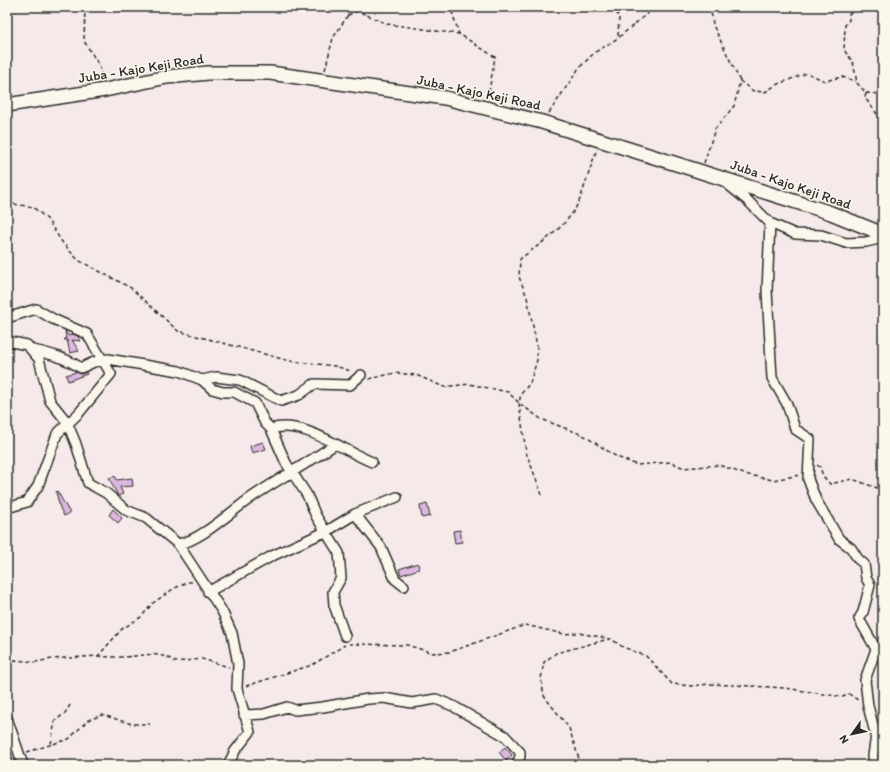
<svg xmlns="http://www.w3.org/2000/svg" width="890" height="772" font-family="Itim,sans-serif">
	<rect width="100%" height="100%" fill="#f5eae9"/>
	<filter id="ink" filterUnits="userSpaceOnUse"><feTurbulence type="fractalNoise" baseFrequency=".025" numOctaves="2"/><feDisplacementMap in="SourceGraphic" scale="8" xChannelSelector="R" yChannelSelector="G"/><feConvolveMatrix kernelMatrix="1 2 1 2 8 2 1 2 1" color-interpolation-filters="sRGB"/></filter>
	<g filter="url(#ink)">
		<path fill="#ddb7df" stroke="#2b2b2b" d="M 65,331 L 69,336 L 73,334 L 78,336 L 80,341 L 72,340 L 79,351 L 70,353 L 67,340 L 64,340 L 66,338 Z
			M 76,372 L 81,374 L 86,372 L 87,374 L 68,381 L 66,375 Z
			M 263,442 L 266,449 L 252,453 L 250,446 Z
			M 115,476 L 117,480 L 132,478 L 133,486 L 120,487 L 123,494 L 118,496 L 109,478 Z
			M 57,491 L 70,513 L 64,516 L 60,508 L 56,492 Z
			M 427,504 L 430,516 L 422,518 L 420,506 Z
			M 113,509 L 122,518 L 118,523 L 109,515 Z
			M 460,530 L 462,542 L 455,543 L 453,531 Z
			M 418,563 L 419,569 L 401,575 L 399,569 Z
			M 505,747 L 512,755 L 506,761 L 499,752 Z"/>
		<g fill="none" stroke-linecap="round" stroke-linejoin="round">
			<defs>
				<path id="minor" d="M 725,182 L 747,200 L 770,223 L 795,234 L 821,235 L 846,243 L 866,242 L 883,238
					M 770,223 L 767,291 L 772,378 L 787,404 L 795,429 L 810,439 L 808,479 L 816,500 L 839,539 L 851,548 L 858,559 L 864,564 L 866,578 L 870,585 L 863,612 L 859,619 L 876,649 L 865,680 L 868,706 L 874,729 L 876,735 L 883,740
					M 7,318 L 36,309 L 53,319 L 87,334 L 111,374 L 79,413 L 57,434 L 38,486 L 27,502 L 7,508
					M 7,341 L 27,345 L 39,359 L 50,401 L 67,422 L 76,444 L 88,483 L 106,493 L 126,510 L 146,518 L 178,544 L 222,611 L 232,633 L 238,664 L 237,689 L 250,732 L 235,751 L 228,765
					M 33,350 C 51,354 66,358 81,368 L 94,362 L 108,359 L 179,371 L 202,380 L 216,377 L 240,380 L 281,401 L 299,395 L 314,384 L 350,385 L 361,375
					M 202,380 L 212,389 L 223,392 L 234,392 L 255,403 L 265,423 L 271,429 L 286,463 L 307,495 L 316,516 L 339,553 L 341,578 L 333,592 L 334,605 L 345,636
					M 271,429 C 303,419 342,450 372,462
					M 355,514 L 381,547 L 395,579 L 404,586
					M 178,544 C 199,542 234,509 252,497 C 279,479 308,463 334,445
					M 208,592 L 272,556 L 327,531 L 355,514 L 397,497
					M 244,715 L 264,714 L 287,707 L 295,710 L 323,707 L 368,699 L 384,698 L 412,703 L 436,699 L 453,706 L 505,736 L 520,752 L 520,756 L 517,765
					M 7,718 L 23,765
					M 874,765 L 873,756 L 876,735"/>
				<path id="secondary" d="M 7,105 L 105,90 L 167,77 L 208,73 L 270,73 L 445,98 L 542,122 L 683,166 L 831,213 L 883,234"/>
			</defs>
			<use href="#minor" stroke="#2b2b2b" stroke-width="12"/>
			<use href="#secondary" stroke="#2b2b2b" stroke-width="16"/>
			<path stroke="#2b2b2b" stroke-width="1.5" stroke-dasharray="4 3" stroke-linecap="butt" d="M 85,7 L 84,41 L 99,65 L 103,80
				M 446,7 L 452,12 L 459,34 L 495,57 L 488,97
				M 611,7 L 619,16 L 618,38
				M 708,7 L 712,16 L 713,25 L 740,81
				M 854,7 L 855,10 L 849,14 L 849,20 L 845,25 L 844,50 L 853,62 L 857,83 L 866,93 L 865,98 L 883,122
				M 348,15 L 358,11 L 387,24 L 459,34
				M 325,70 L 333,38 L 348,15 L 348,7
				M 866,93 L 883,94
				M 549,113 L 579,68 L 594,53 L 618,38 L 655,7
				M 704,163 L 715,129 L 734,106 L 740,81 L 753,91 L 765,92 L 778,84 L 807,73 L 825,81 L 842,77 L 856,81
				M 7,203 L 33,207 L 47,219 L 62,242 L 78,260 L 131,288 L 178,331 L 290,361 L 335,366 L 351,371
				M 369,379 L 395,373 L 416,375 L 444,387 L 469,384 L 508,392 L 519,403 L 541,419 L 583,435 L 617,457 L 637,465 L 671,462 L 684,468 L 719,465 L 744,474 L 773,480 L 800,475
				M 817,465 L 820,467 L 823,476 L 830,484 L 852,479 L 883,490
				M 542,495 L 526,452 L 519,403 L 521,394 L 530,383 L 537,360 L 537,346 L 527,297 L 519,277 L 520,259 C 542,242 569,226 580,199 C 586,183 591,165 597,149
				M 878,584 L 883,584
				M 349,644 L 407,645 L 433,653 L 450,652 L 525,625 L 564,634 L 578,633 L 611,639 L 623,647 L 646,656 L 672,684 L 690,686 L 710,684 L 752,686 L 785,688 L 843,697 L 849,694 L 858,700
				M 98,656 C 106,657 113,657 120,657 C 140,657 158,649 175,662 L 202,659 L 229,667
				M 7,663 L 15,660 L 35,662 L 52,659 L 98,656 L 122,629 L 141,617 L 153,603 L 173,589 L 188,582 L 194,582
				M 246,686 L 312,665 L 345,645
				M 51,744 L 55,721 L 65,713 L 70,705
				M 27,752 L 69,739 L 88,720 L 103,715 L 132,724 L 150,724
				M 581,765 L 569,728 L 544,696 L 541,679 L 544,662 L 556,653 L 609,639"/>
			<use href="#minor" stroke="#fbf7ec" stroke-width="9"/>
			<use href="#secondary" stroke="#fbf7ec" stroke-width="13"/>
		</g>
	</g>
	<g text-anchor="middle" stroke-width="3" stroke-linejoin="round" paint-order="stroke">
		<g font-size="14" fill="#2b2b2b" stroke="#fbf7ec">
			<text transform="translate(141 68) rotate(-9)" y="5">Juba - Kajo Keji Road</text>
			<text transform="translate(479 92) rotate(12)" y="5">Juba - Kajo Keji Road</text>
			<text transform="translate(791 184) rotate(19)" y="5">Juba - Kajo Keji Road</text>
		</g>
	</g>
	<rect width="890" height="772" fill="none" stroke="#fbf7ec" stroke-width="24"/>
	<rect x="12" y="12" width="866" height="748" fill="none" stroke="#2b2b2b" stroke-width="1.5" filter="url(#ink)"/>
	<g transform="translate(852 734) rotate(237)" stroke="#fbf7ec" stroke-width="3" paint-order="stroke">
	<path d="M0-3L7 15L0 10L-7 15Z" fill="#2b2b2b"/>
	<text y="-6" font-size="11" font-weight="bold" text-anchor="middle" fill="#2b2b2b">N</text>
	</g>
</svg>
